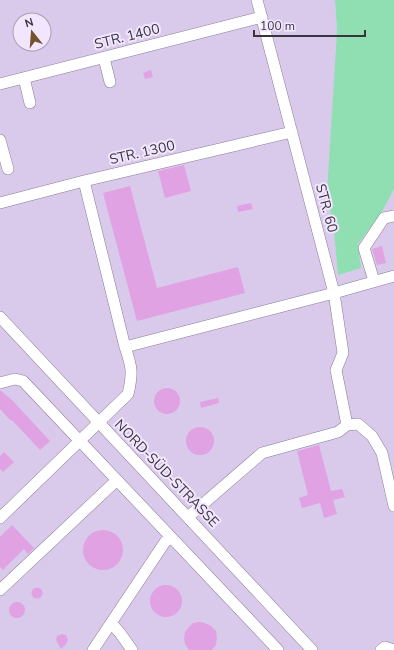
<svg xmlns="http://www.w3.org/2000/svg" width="394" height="650" font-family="'Nunito Sans',sans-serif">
	<rect width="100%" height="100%" fill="#e5d8f4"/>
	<path fill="#d9caec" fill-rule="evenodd" d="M 0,0 L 335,0 L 337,31 L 334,232 L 338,275 L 358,244 L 382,212 L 394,189 L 394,650 L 0,650 ZM 20,20 L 44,20 L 44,44 L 20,44 Z"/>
	<path fill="#8fdfb3" d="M 335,0 L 394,0 L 394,189 L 382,212 L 358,244 L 361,268 L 338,275 L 334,232 L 327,193 L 337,31 Z"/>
	<path fill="#e0a2e2" d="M 151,70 L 153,77 L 145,79 L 143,73 Z
		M 184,165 L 191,191 L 165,198 L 158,171 Z
		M 130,186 L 157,288 L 238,267 L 245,293 L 137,321 L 103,193 Z
		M 251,203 L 253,209 L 238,212 L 237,206 Z
		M 382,246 L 386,263 L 377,265 L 372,249 Z
		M154 401a13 13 0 1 1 26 0a13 13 0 1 1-26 0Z
		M 0,390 L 12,400 L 50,441 L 40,450 L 12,420 L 11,421 L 0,409 Z
		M 218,398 L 219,403 L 201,408 L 200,402 Z
		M186 441a14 14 0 1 1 28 0a14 14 0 1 1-28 0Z
		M 319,445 L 331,491 L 342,489 L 345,497 L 333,500 L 337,514 L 324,518 L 320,503 L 302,508 L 299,498 L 308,495 L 297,451 Z
		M 4,452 L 14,462 L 3,472 L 0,469 L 0,456 Z
		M 12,525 L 34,548 L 28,554 L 24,549 L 3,570 L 0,567 L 0,537 Z
		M83 550a20 20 0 1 1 40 0a20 20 0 1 1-40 0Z
		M150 601a16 16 0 1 1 32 0a16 16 0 1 1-32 0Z
		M31.5 593a5.5 5.5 0 1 1 11 0a5.5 5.5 0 1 1-11 0Z
		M9 610a8 8 0 1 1 16 0a8 8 0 1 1-16 0Z
		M 199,622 L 205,623 L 211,626 L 216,631 L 217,638 L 216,645 L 212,650 L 189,650 L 185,644 L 184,638 L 185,632 L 189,627 L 193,623 Z
		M 62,634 L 66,635 L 68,640 L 66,644 L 61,649 L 56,640 L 57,636 Z"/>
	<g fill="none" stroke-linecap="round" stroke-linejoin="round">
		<defs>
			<path id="minor" d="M 257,0 L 334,293 L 343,353 L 336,370 L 347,425
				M 104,58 L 110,82
				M 24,78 L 30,103
				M 0,84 L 262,17
				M 0,140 L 8,169
				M 0,203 L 84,181 L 292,132
				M 374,281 L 364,248 L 384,218 L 394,216
				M 0,317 L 312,650
				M 125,347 L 334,293 L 394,276
				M 0,383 L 15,379 L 23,381 L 278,650
				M 188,517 L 262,453 L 338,432 L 347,425 L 358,424 L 372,436 L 382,453 L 394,506
				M 0,518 L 128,394 C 133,373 132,367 125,347 L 84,181
				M 0,590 L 117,480
				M 111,623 L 120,633 L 132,650
				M 93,650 L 169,536
				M 381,650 L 385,647 L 394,650"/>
		</defs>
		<use href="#minor" stroke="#887c95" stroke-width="12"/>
		<use href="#minor" stroke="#fff" stroke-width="11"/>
	</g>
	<g text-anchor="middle" stroke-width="4" stroke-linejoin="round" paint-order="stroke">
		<g font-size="14" fill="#3a343f" stroke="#f1e6fd">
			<text transform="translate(127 36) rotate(-14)" y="5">STR. 1400</text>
			<text transform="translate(142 152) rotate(-13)" y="5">STR. 1300</text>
			<text transform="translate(327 208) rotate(75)" y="5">STR. 60</text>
			<text transform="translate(167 473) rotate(46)" y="5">NORD-SÜD-STRASSE</text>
		</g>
	</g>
	<g transform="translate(32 32) rotate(343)"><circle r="19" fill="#f1e6fd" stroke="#a89fb1"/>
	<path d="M0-3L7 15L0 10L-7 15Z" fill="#76522c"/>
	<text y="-6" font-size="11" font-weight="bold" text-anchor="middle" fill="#3a343f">N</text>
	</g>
	<path d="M254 30v6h111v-6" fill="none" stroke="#3a343f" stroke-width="2"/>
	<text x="260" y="30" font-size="12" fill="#3a343f" stroke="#f1e6fd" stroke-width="3" paint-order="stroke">100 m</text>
</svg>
